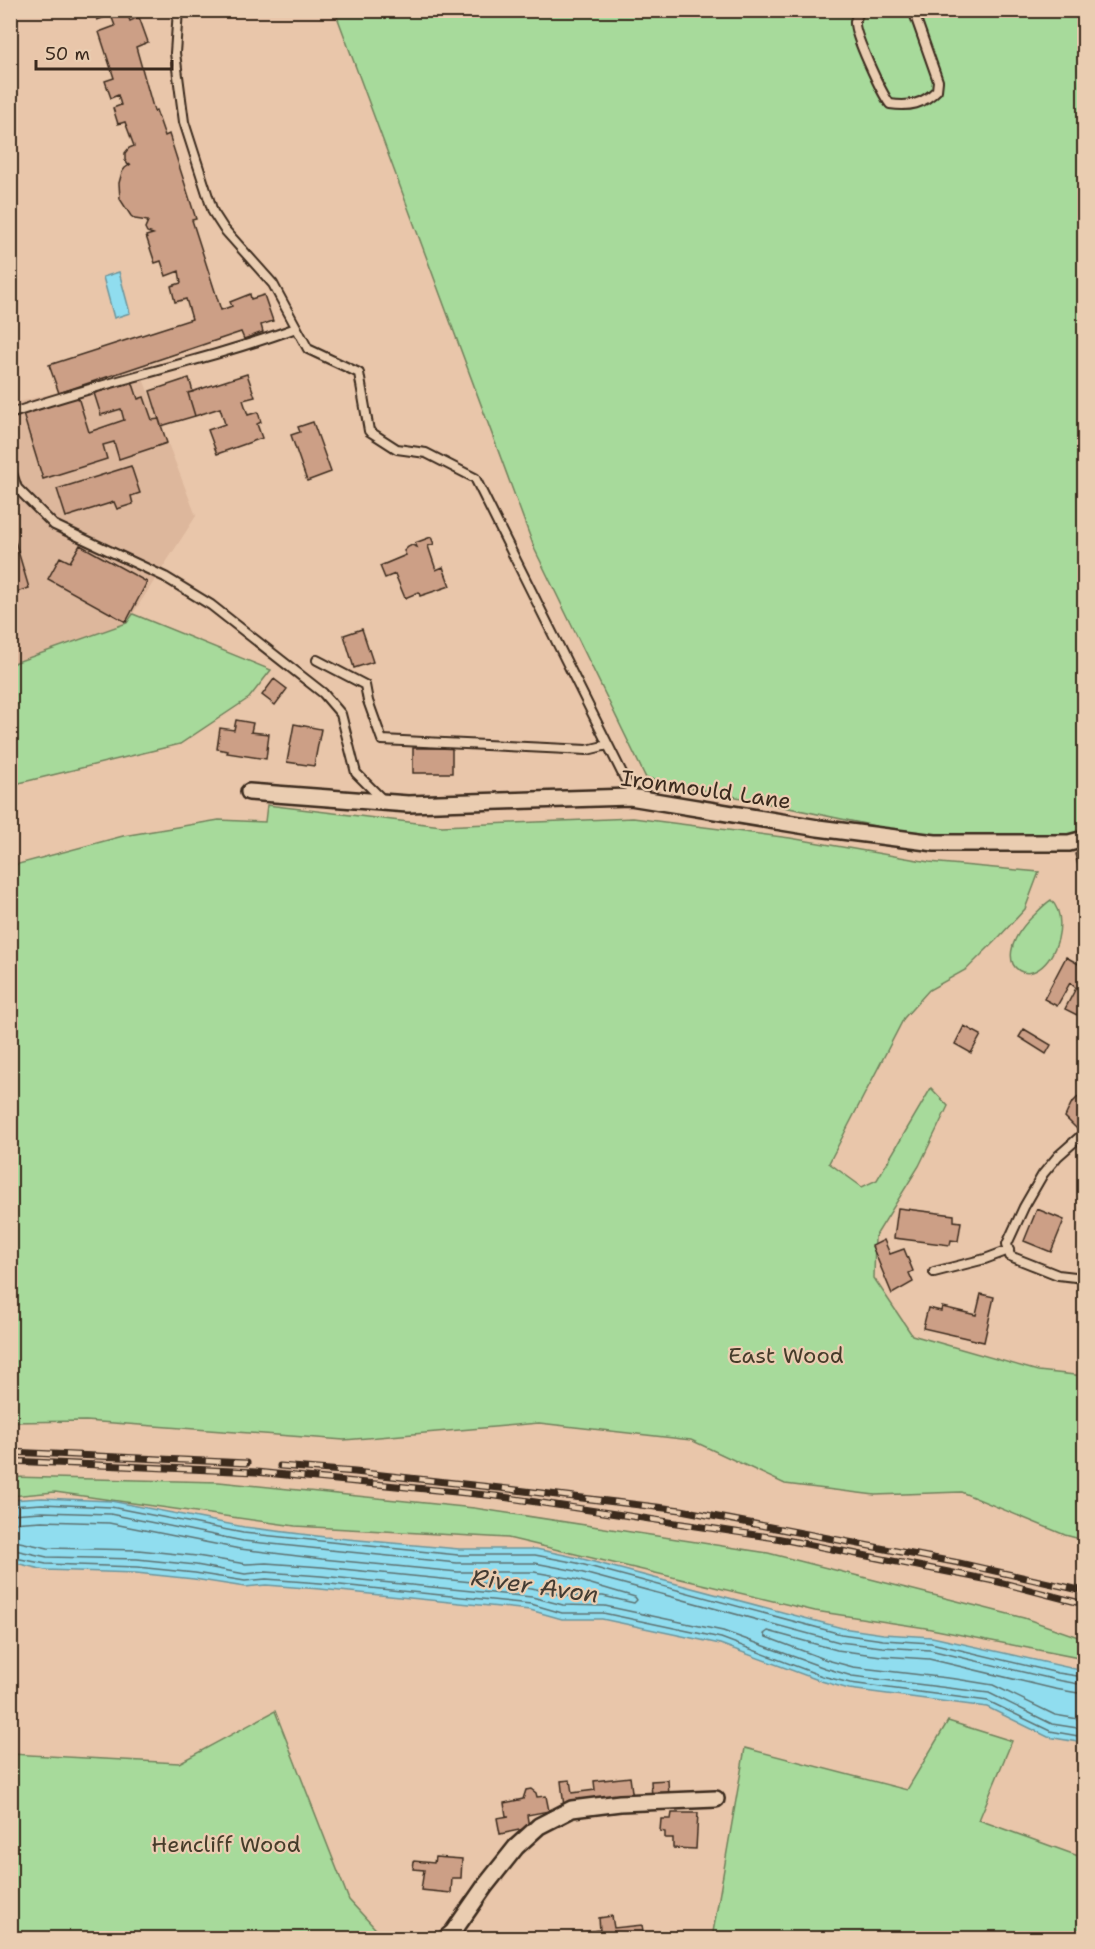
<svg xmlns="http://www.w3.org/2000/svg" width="1095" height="1949" font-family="'Shantell Sans',sans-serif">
	<rect width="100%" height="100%" fill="#e9c6aa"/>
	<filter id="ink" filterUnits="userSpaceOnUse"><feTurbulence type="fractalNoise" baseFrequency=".0167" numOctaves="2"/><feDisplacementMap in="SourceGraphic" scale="12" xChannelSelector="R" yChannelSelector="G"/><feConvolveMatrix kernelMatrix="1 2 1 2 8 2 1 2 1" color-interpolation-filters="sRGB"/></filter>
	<g filter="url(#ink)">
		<path fill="#ddb79c" d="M 140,371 L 196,516 L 127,623 L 11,664 L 11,404 Z"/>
		<path fill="#a7da9b" stroke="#71825c" stroke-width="1.5" d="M 335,11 L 1084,11 L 1084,832 L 1066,836 L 932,838 L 646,778 L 535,550 Z
			M 133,614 L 271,670 L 249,698 L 180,744 L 11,785 L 11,664 L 127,623 Z
			M 267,805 L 442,826 L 633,818 L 790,838 L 929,862 L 1039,872 L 1025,909 L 1000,936 L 967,969 L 929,990 L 904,1018 L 829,1163 L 862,1187 L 877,1180 L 931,1088 L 948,1106 L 919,1166 L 875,1237 L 874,1278 L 912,1335 L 1038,1371 L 1084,1376 L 1084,1540 L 1065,1535 L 961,1492 L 875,1495 L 785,1484 L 691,1440 L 539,1423 L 344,1440 L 86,1421 L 11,1422 L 11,866 L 123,836 L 219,820 L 265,822 Z
			M 1051,900 C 1061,910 1061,926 1058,939 C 1040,1000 981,969 1031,918 C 1038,912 1043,905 1051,900 Z
			M 11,1477 L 219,1482 L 474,1508 L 768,1553 L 1024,1618 L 1084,1639 L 1084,1659 L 926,1628 L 815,1611 L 508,1538 L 295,1526 L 55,1492 L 11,1496 Z
			M 275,1711 L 349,1900 L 384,1938 L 11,1938 L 11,1754 L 179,1763 Z
			M 948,1721 L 1012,1741 L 979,1820 L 1084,1858 L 1084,1938 L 712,1938 L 745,1748 L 907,1790 Z"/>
		<path fill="#90ddef" stroke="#6e959b" stroke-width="1.5" d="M 119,272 L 130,313 L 114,318 L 103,277 Z
			M 42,1498 L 111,1501 L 244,1527 L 325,1537 L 459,1549 L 536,1549 L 579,1558 L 842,1628 L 883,1634 L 932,1637 L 1084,1671 L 1084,1743 L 1048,1737 L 987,1707 L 849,1689 L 821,1681 L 720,1644 L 602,1619 L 562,1619 L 530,1610 L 320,1589 L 266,1585 L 245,1587 L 194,1579 L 136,1573 L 45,1570 L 11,1562 L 11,1500 Z"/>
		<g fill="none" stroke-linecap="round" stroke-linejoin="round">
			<path stroke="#5d7272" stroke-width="1.5" d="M 10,1506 L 42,1504 L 111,1507 L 243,1533 L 458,1555 L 535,1555 L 577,1563 L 841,1634 L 883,1640 L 931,1643 L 1058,1673 L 1084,1677
				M 10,1514 L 42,1512 L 110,1514 L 243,1541 L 457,1563 L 535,1563 L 576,1571 L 839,1642 L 882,1647 L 930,1650 L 1057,1680 L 1084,1685
				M 10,1523 L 42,1521 L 109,1523 L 240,1549 L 322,1559 L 458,1572 L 534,1572 L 574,1579 L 635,1597 L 637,1600 L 634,1603 L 603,1596 L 564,1596 L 532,1588 L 322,1567 L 266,1563 L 246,1564 L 197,1556 L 138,1550 L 48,1548 L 10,1540
				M 10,1549 L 47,1557 L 137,1559 L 196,1565 L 245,1574 L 266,1572 L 321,1576 L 532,1597 L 563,1605 L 605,1606 L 723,1631 L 825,1668 L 852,1676 L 989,1693 L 1052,1724 L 1084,1729
				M 10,1557 L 46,1564 L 137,1567 L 195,1573 L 245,1581 L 266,1579 L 320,1583 L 531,1604 L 562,1613 L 603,1613 L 721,1638 L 822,1676 L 850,1683 L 988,1701 L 1050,1731 L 1084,1737
				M 1084,1694 L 1055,1689 L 929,1659 L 881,1656 L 837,1650 L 768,1631 L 764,1634 L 766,1637 L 827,1660 L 853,1667 L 956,1679 L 993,1685 L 1055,1715 L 1084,1720"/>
		</g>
		<path fill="#cc9f86" stroke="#3b2a1e" stroke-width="1.5" d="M 94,10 L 126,10 L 130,21 L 139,17 L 148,42 L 136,47 L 154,111 L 156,110 L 165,136 L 169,134 L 196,219 L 192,220 L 221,310 L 232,306 L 230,302 L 250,294 L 251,299 L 264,295 L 273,321 L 261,325 L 263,332 L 244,339 L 241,332 L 59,393 L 49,365 L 192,319 L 186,299 L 175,302 L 171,286 L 181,283 L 179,271 L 166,276 L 161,261 L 155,263 L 146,236 L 153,234 L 147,232 L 145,228 L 148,221 L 135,219 L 131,216 L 120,199 L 119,183 L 122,172 L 125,168 L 131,164 L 128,165 L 125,160 L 125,153 L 129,148 L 134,146 L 125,122 L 118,124 L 113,108 L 121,105 L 118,95 L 111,98 L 105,81 L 114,78 L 99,32 L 115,26 L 111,15 L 97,20 Z
			M 247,374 L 255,397 L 243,400 L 248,415 L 258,412 L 261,422 L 257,424 L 262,438 L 217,454 L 208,430 L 225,424 L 220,408 L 195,416 L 188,393 Z
			M 189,378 L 193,392 L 188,393 L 195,416 L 161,426 L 150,391 Z
			M 132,381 L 138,399 L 144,397 L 152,420 L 159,419 L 167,443 L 119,459 L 114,442 L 103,445 L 107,459 L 43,479 L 23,414 L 78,397 L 89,432 L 124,420 L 121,409 L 101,415 L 94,393 Z
			M 313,422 L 331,472 L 307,481 L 291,435 L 300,432 L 298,427 Z
			M 131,466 L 140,493 L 131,496 L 133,504 L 117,509 L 114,502 L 66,517 L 57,489 Z
			M 10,524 L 29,588 L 10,594 Z
			M 431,537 L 434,544 L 428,546 L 436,570 L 443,567 L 450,586 L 420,596 L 419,592 L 405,598 L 395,574 L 385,578 L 380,566 L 406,555 L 404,551 L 408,547 L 412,545 L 417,547 L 415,543 Z
			M 80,545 L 147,582 L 126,622 L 48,579 L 60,557 L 70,562 Z
			M 362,629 L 373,662 L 354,668 L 344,635 Z
			M 274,679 L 287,689 L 275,705 L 262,695 Z
			M 236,720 L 253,723 L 251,732 L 269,734 L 266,759 L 227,753 L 228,751 L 217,749 L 220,728 L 234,730 Z
			M 294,724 L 321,729 L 314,766 L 287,762 Z
			M 413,748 L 452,748 L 452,773 L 413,773 Z
			M 1084,852 L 1084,905 L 1082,881 L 1075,854 Z
			M 1066,957 L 1084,967 L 1084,1000 L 1077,1015 L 1065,1009 L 1076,988 L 1070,983 L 1057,1006 L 1044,999 Z
			M 964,1026 L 981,1035 L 971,1053 L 955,1044 Z
			M 1024,1029 L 1051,1045 L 1046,1054 L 1019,1037 Z
			M 1084,1091 L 1084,1121 L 1077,1129 L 1065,1117 L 1071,1104 Z
			M 898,1208 L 954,1215 L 954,1221 L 961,1222 L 958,1241 L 951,1240 L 950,1245 L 894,1238 Z
			M 1037,1209 L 1064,1220 L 1051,1252 L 1024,1241 Z
			M 884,1240 L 890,1254 L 904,1249 L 913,1271 L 909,1273 L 913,1282 L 892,1294 L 872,1246 Z
			M 981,1294 L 994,1297 L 984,1342 L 923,1328 L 928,1308 L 941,1311 L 942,1307 L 976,1315 Z
			M 630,1777 L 633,1799 L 564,1807 L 561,1781 L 570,1780 L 572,1793 L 595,1790 L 594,1781 Z
			M 668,1780 L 669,1797 L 652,1798 L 651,1781 Z
			M 531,1789 L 536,1793 L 537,1797 L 546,1796 L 549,1811 L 527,1815 L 529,1828 L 500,1834 L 497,1818 L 509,1816 L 506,1816 L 504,1803 L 523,1799 L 526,1790 Z
			M 672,1813 L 698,1813 L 696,1849 L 673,1848 L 673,1838 L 665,1838 L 665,1832 L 660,1831 L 661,1819 L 671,1819 Z
			M 435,1857 L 462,1859 L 461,1878 L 452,1878 L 451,1893 L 421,1890 L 424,1870 L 413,1869 L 414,1861 L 434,1863 Z
			M 612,1916 L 614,1928 L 642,1925 L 644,1938 L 587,1938 L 586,1932 L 600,1930 L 599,1918 Z"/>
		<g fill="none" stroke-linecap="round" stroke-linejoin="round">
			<defs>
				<path id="service" d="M 178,10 L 175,53 L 184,122 L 213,212 L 224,229 L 273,284 L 308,349 L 359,373 L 369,431 L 397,449 L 426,453 L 475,478 L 634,797
					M 863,10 L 859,12 C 858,15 856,18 855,21 C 853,33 882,94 890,104 C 910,107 923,104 937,90 L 938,81 L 913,10
					M 10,414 C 104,381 203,362 296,328
					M 10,467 L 17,488 L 54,525 L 165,577 L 211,605 L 323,693 L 341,714 L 356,773 L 384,801
					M 317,660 L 365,685 L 368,701 L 382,740 L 587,750 L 608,745
					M 1084,1133 L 1058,1156 L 1043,1174 L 1024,1207 L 1007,1244 L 1010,1256 L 1058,1275 L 1084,1278
					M 934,1272 L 985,1259 L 1009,1250"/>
				<path id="minor" d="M 249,792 L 408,804 L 630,797 L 818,828 L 935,843 L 1069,843 L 1084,839
					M 446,1938 L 453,1932 L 485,1886 L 516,1847 L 539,1826 L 572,1809 L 620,1803 L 716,1799"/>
			</defs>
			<use href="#service" stroke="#3b2a1e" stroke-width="12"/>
			<use href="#minor" stroke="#3b2a1e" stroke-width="20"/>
			<use href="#service" stroke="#eacdb1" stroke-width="8"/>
			<use href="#minor" stroke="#eacdb1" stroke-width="15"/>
			<defs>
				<path id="rail" d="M 10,1452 L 247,1463
					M 10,1461 L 256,1472 L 496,1496 L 776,1538 L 999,1582 L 1084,1604
					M 280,1466 L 355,1472 L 500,1488 L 681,1510 L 959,1563 L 1084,1591"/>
			</defs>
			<use href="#rail" stroke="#3b2a1e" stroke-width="7"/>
			<use href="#rail" stroke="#eacdb1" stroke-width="4.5" stroke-dasharray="14" stroke-linecap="butt"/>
		</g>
	</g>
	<g text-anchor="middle" stroke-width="4.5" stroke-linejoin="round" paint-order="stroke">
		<g font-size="22" fill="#3b2a1e" stroke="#eacdb1">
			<text transform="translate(706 789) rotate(8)" y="8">Ironmould Lane</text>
		</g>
		<g font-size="22" fill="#463c2a" stroke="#eacdb1">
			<text x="786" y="1363">East Wood</text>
			<text x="226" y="1852">Hencliff Wood</text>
		</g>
		<g font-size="24" font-style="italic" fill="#443c33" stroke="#eacdb1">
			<text transform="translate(535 1586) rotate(8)" y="8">River Avon</text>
		</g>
	</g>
	<rect width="1095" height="1949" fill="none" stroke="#eacdb1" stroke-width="36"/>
	<rect x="18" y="18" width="1059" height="1913" fill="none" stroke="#3b2a1e" stroke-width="2" filter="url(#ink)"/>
	<path d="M36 60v9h136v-9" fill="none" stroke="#3b2a1e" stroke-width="3"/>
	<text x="45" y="60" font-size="18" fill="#3b2a1e" stroke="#eacdb1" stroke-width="4.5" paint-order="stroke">50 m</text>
</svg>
